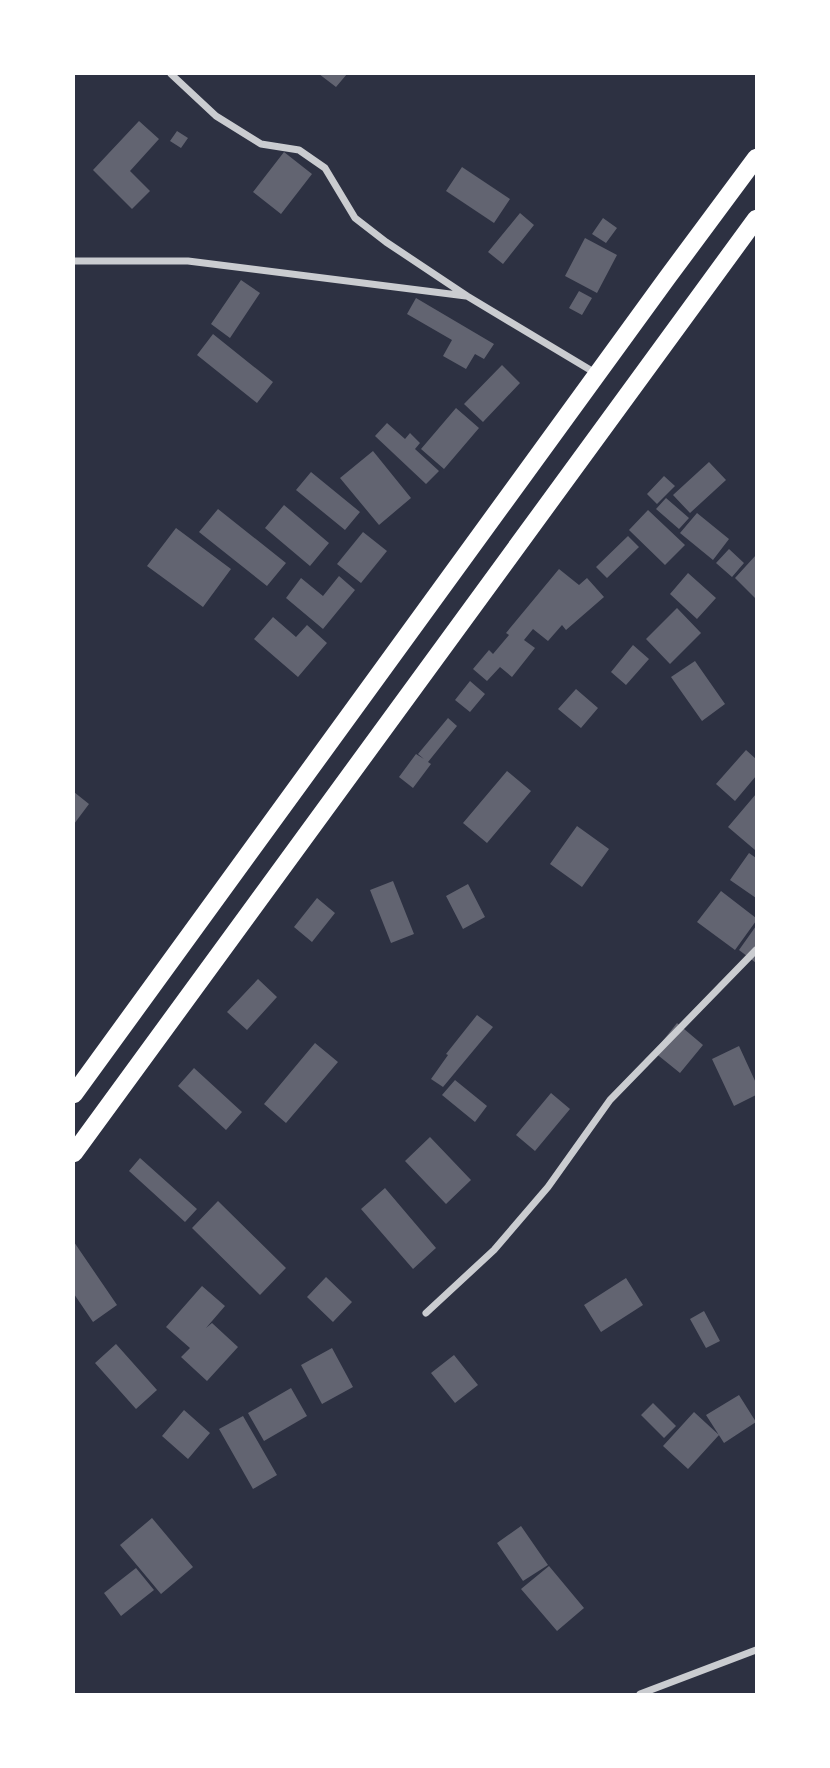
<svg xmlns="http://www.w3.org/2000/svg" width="830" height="1768" font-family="Arial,sans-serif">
	<rect width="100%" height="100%" fill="#2d3142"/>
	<path fill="#626471" d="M 319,74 L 347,74 L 336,87 Z
		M 139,121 L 159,139 L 130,171 L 150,191 L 132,209 L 93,170 Z
		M 177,131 L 188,138 L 181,148 L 170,141 Z
		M 284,152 L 312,174 L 281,214 L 253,192 Z
		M 462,167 L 510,199 L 494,223 L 446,191 Z
		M 520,213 L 534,225 L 503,264 L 488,252 Z
		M 603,218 L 617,228 L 606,243 L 592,234 Z
		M 585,238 L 617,255 L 597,293 L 565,276 Z
		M 241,280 L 260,293 L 230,338 L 211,324 Z
		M 579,291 L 592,298 L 582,315 L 569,308 Z
		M 416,298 L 494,344 L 484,359 L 475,354 L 466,369 L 443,356 L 452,340 L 407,314 Z
		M 213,334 L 273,382 L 257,403 L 197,355 Z
		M 502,365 L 520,383 L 483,422 L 464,404 Z
		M 456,408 L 479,428 L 444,469 L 421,449 Z
		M 387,423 L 405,439 L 410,433 L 420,443 L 415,449 L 439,471 L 426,484 L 375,436 Z
		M 373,451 L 411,498 L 379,525 L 340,478 Z
		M 709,462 L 726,480 L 690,513 L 673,495 Z
		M 311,472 L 360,512 L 345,530 L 296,490 Z
		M 664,476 L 675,486 L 657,504 L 647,494 Z
		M 666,498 L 689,518 L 679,529 L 656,509 Z
		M 284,505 L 329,543 L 310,566 L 265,528 Z
		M 218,509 L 286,563 L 267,586 L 199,532 Z
		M 648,510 L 685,545 L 665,565 L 629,530 Z
		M 697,513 L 729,539 L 713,560 L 680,533 Z
		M 176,528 L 231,569 L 203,607 L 147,566 Z
		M 363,532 L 387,551 L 361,583 L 337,564 Z
		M 628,536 L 639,547 L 607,578 L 596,567 Z
		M 729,549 L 744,563 L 732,577 L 716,563 Z
		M 756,555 L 756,599 L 735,578 Z
		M 559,569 L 579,585 L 587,578 L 604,597 L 566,630 L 562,625 L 548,641 L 533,629 L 524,640 L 535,648 L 512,677 L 500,667 L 487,681 L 473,669 L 489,650 L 493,654 L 509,635 L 506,633 Z
		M 688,573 L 716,598 L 697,619 L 670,594 Z
		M 339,576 L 355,590 L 323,629 L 286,598 L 301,578 L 323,596 Z
		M 677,608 L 701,633 L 670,664 L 646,639 Z
		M 273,617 L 296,637 L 307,625 L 327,643 L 298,677 L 254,639 Z
		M 633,645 L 649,659 L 626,685 L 611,672 Z
		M 695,661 L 725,704 L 702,721 L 671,677 Z
		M 470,681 L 485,694 L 470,712 L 455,700 Z
		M 576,689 L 598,708 L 581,728 L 558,709 Z
		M 448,718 L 457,726 L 428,762 L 431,764 L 413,788 L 399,777 L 416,754 L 424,759 L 418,754 Z
		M 746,750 L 756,759 L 756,776 L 735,801 L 716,784 Z
		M 507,771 L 531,791 L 487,843 L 463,823 Z
		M 74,792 L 89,804 L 74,824 Z
		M 756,794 L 756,848 L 755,850 L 728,827 Z
		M 577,826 L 609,849 L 582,887 L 550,864 Z
		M 749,853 L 756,858 L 756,898 L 730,880 Z
		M 393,881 L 414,934 L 391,943 L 370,890 Z
		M 468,884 L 485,917 L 463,929 L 446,896 Z
		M 721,891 L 756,918 L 756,921 L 735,950 L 697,922 Z
		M 317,898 L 335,913 L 312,942 L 294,927 Z
		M 756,926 L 756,963 L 739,950 Z
		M 258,979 L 277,997 L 247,1030 L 227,1012 Z
		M 477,1015 L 493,1027 L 443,1087 L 431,1079 L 448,1055 L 446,1054 Z
		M 677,1023 L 703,1045 L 680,1073 L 654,1052 Z
		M 315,1043 L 338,1062 L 286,1123 L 264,1104 Z
		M 739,1046 L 756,1083 L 756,1095 L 734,1106 L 712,1059 Z
		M 194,1068 L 242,1112 L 226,1130 L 178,1086 Z
		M 455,1080 L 487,1106 L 475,1122 L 442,1095 Z
		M 551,1093 L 570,1109 L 535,1151 L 516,1135 Z
		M 430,1137 L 471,1180 L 446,1204 L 405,1161 Z
		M 140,1158 L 197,1209 L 185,1222 L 129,1171 Z
		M 385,1188 L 436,1248 L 413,1269 L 361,1209 Z
		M 218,1201 L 286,1268 L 260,1295 L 192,1228 Z
		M 74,1242 L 117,1305 L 93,1322 L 74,1294 Z
		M 326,1277 L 352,1302 L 333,1322 L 307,1297 Z
		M 626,1278 L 643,1305 L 601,1332 L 584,1305 Z
		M 202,1286 L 225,1306 L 206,1328 L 212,1323 L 238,1347 L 207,1381 L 181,1357 L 190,1348 L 166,1327 Z
		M 704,1311 L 720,1341 L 706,1348 L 690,1319 Z
		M 116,1344 L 157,1390 L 136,1409 L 95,1363 Z
		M 332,1348 L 353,1387 L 322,1404 L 301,1365 Z
		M 454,1355 L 478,1385 L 455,1403 L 431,1373 Z
		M 291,1388 L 307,1416 L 264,1441 L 248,1413 Z
		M 739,1395 L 756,1422 L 724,1443 L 706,1415 Z
		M 653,1403 L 676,1426 L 664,1438 L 641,1415 Z
		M 184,1410 L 210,1433 L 188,1459 L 162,1436 Z
		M 694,1412 L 719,1435 L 688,1469 L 663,1446 Z
		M 243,1416 L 277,1475 L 253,1489 L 219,1429 Z
		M 152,1518 L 193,1567 L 161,1594 L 120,1545 Z
		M 521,1526 L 548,1565 L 523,1581 L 497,1543 Z
		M 549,1566 L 584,1608 L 557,1631 L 521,1589 Z
		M 136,1568 L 154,1590 L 121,1616 L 104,1593 Z"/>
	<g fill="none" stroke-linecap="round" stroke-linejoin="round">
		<path stroke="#caccd0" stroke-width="7" d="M 171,74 L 216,116 L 261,144 L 299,150 L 325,168 L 355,218 L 386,242 L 467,296 L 597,374
			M 74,261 L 188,261 L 466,296
			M 426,1313 L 494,1250 L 548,1187 L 610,1100 L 756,950
			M 640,1694 L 756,1650"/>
		<path stroke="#fff" stroke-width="18" d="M 74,1094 L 667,278 L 756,158
			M 74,1153 L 756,219"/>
	</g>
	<rect width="830" height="1768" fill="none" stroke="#ffffff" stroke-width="150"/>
</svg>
